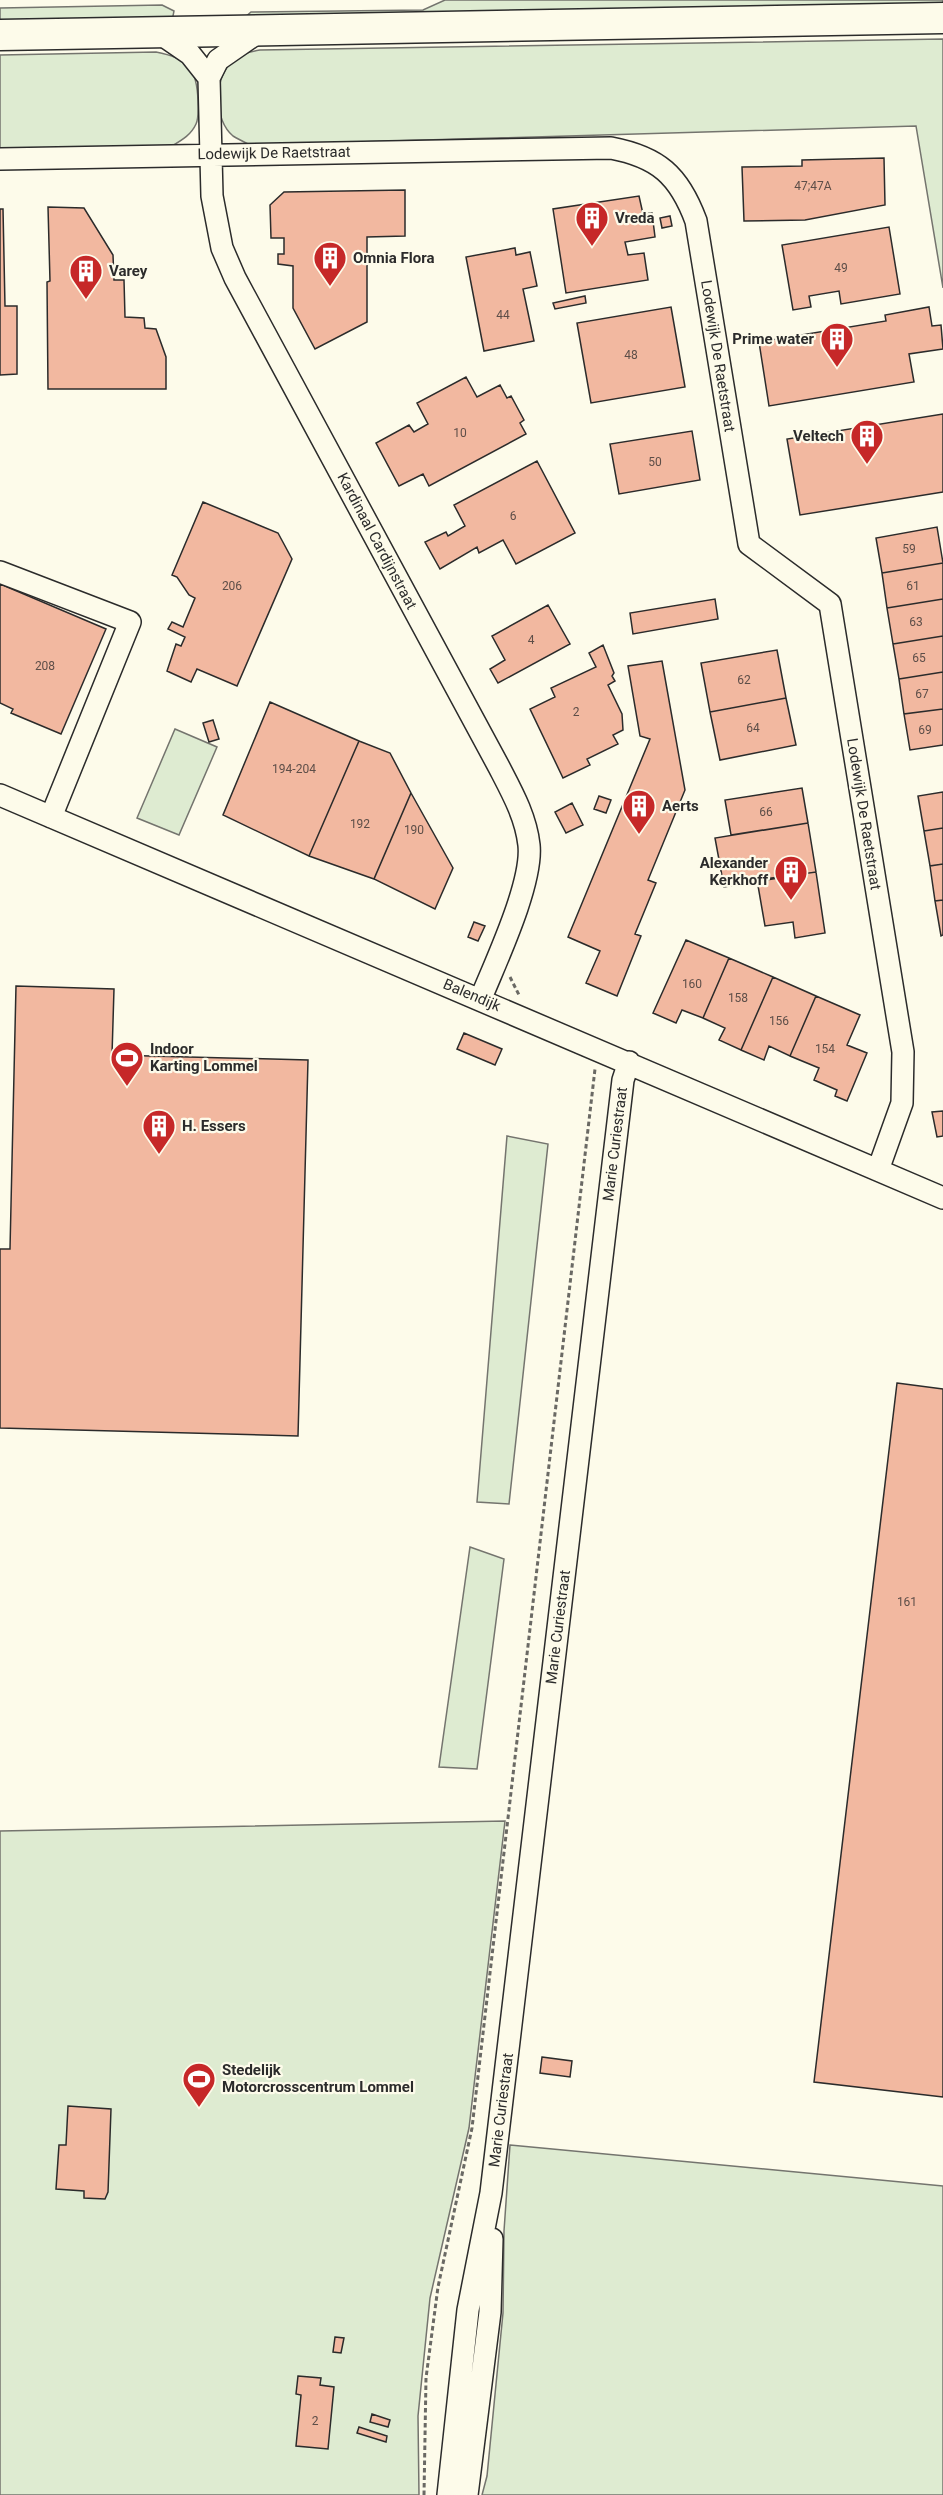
<svg xmlns="http://www.w3.org/2000/svg" width="943" height="2495" font-family="Roboto,sans-serif">
	<rect width="100%" height="100%" fill="#fdfbea"/>
	<path fill="#deebd1" stroke="#74746e" stroke-width="1.5" d="M 445,0 L 943,0 L 943,7 L 243,19 L 251,12 L 423,10 Z
		M 162,5 L 174,11 L 172,21 L 0,24 L 0,8 Z
		M 943,39 L 943,288 L 916,126 L 250,145 C 244,142 238,139 233,136 C 214,120 213,80 231,63 C 239,54 249,52 260,50 Z
		M 156,52 C 188,58 197,68 198,101 C 198,108 199,118 196,124 C 191,135 182,140 172,146 L 0,152 L 0,55 Z
		M 175,729 L 217,747 L 179,835 L 137,818 Z
		M 507,1136 L 548,1144 L 509,1504 L 477,1502 Z
		M 470,1547 L 504,1559 L 477,1769 L 439,1767 Z
		M 505,1821 L 469,2128 L 430,2298 L 418,2416 L 419,2495 L 0,2495 L 0,1831 Z
		M 510,2145 L 943,2186 L 943,2495 L 482,2495 L 487,2476 L 503,2313 L 504,2231 Z"/>
	<path fill="#f2b8a0" stroke="#2b2b2b" stroke-width="1.5" d="M 884,158 L 885,205 L 805,220 L 744,221 L 742,167 L 802,166 L 802,160 Z
		M 405,190 L 405,236 L 367,237 L 367,322 L 315,349 L 293,308 L 293,266 L 278,264 L 278,254 L 284,254 L 284,238 L 271,238 L 270,205 L 284,192 Z
		M 639,196 L 643,214 L 652,213 L 655,237 L 625,242 L 628,255 L 644,253 L 648,280 L 566,293 L 553,209 Z
		M 48,207 L 84,208 L 113,255 L 114,280 L 124,280 L 125,317 L 144,318 L 145,328 L 156,329 L 166,357 L 166,389 L 48,389 L 47,282 L 50,281 Z
		M 0,209 L 3,209 L 5,306 L 17,306 L 17,374 L 0,375 Z
		M 670,216 L 672,226 L 662,228 L 660,218 Z
		M 889,227 L 900,294 L 841,304 L 839,291 L 809,296 L 811,307 L 793,310 L 782,245 Z
		M 515,248 L 516,255 L 530,252 L 537,286 L 523,289 L 534,341 L 484,351 L 466,257 Z
		M 585,296 L 586,303 L 555,309 L 553,303 Z
		M 671,307 L 685,387 L 591,403 L 577,323 Z
		M 929,307 L 932,326 L 941,325 L 943,349 L 909,354 L 914,382 L 769,406 L 759,342 L 886,321 L 885,315 Z
		M 466,377 L 477,397 L 500,385 L 507,398 L 511,396 L 524,420 L 520,423 L 526,434 L 429,486 L 423,474 L 399,486 L 376,443 L 409,425 L 414,432 L 428,424 L 417,403 Z
		M 943,414 L 943,492 L 800,515 L 787,439 Z
		M 692,431 L 700,480 L 619,494 L 610,444 Z
		M 537,461 L 575,533 L 516,564 L 503,540 L 479,553 L 477,547 L 440,569 L 425,542 L 446,532 L 448,536 L 465,526 L 454,505 Z
		M 203,502 L 278,533 L 292,559 L 237,686 L 197,669 L 191,682 L 167,671 L 176,644 L 181,646 L 185,637 L 168,629 L 172,622 L 183,627 L 195,598 L 189,595 L 177,577 L 172,575 Z
		M 937,527 L 943,563 L 882,573 L 876,538 Z
		M 943,563 L 943,599 L 887,608 L 882,573 Z
		M 0,584 L 106,629 L 61,734 L 11,713 L 13,709 L 0,703 Z
		M 715,599 L 718,619 L 633,634 L 630,613 Z
		M 943,599 L 943,636 L 893,644 L 887,608 Z
		M 548,605 L 570,644 L 498,683 L 490,669 L 505,660 L 492,636 Z
		M 943,636 L 943,672 L 899,679 L 893,644 Z
		M 603,645 L 614,673 L 612,676 L 615,681 L 608,685 L 622,714 L 623,730 L 613,735 L 618,744 L 587,759 L 590,765 L 563,778 L 530,709 L 555,697 L 551,688 L 596,667 L 589,653 Z
		M 777,650 L 786,698 L 710,712 L 701,663 Z
		M 662,661 L 685,790 L 648,880 L 656,883 L 635,934 L 641,936 L 617,996 L 586,983 L 600,951 L 568,937 L 650,739 L 640,736 L 628,666 Z
		M 943,672 L 943,709 L 904,714 L 899,679 Z
		M 786,698 L 796,745 L 720,760 L 710,712 Z
		M 270,702 L 359,741 L 309,856 L 223,815 Z
		M 943,709 L 943,745 L 910,750 L 904,714 Z
		M 213,720 L 219,739 L 209,742 L 203,723 Z
		M 359,741 L 390,753 L 411,793 L 374,879 L 309,856 Z
		M 802,788 L 808,823 L 731,835 L 725,800 Z
		M 943,792 L 943,828 L 924,831 L 918,796 Z
		M 411,793 L 453,868 L 435,909 L 374,879 Z
		M 599,796 L 611,800 L 606,813 L 594,809 Z
		M 572,803 L 583,825 L 566,833 L 555,812 Z
		M 808,823 L 816,872 L 724,887 L 715,838 Z
		M 943,828 L 943,864 L 930,866 L 924,831 Z
		M 943,864 L 943,900 L 935,901 L 930,866 Z
		M 816,872 L 825,933 L 795,938 L 793,922 L 765,926 L 757,880 Z
		M 943,900 L 943,935 L 941,936 L 935,901 Z
		M 474,922 L 485,926 L 478,941 L 468,937 Z
		M 686,940 L 729,958 L 703,1018 L 682,1010 L 676,1023 L 653,1013 Z
		M 729,958 L 773,977 L 741,1050 L 719,1040 L 725,1028 L 703,1018 Z
		M 773,977 L 816,996 L 790,1056 L 769,1046 L 764,1060 L 741,1050 Z
		M 16,986 L 114,989 L 112,1055 L 308,1060 L 298,1436 L 0,1428 L 0,1249 L 10,1249 Z
		M 816,996 L 860,1015 L 847,1045 L 867,1053 L 847,1101 L 835,1096 L 837,1090 L 814,1080 L 819,1068 L 790,1056 Z
		M 464,1033 L 502,1049 L 495,1065 L 457,1049 Z
		M 943,1111 L 943,1136 L 937,1137 L 932,1112 Z
		M 897,1383 L 943,1389 L 943,2097 L 814,2082 Z
		M 542,2057 L 572,2061 L 570,2077 L 540,2073 Z
		M 68,2106 L 111,2109 L 108,2192 L 105,2199 L 84,2198 L 84,2191 L 56,2189 L 59,2145 L 66,2145 Z
		M 335,2337 L 344,2338 L 341,2353 L 333,2352 Z
		M 298,2376 L 321,2378 L 320,2385 L 334,2387 L 328,2449 L 296,2446 L 301,2395 L 296,2394 Z
		M 372,2414 L 390,2420 L 388,2427 L 370,2422 Z
		M 359,2427 L 387,2436 L 386,2442 L 357,2433 Z"/>
	<g fill="none" stroke-linecap="round" stroke-linejoin="round">
		<defs>
			<path id="minor" d="M 260,31 L 218,60 L 209,78 L 212,196 L 222,248 L 235,278 L 499,767 C 512,792 526,817 529,845 C 533,883 496,961 481,998
				M 158,32 L 190,54 L 209,78
				M 0,159 L 611,148 C 658,157 679,175 696,221 L 749,544 L 830,604 L 903,1052 L 902,1103 L 878,1170
				M 0,572 L 130,622 L 51,817
				M 0,795 L 943,1198
				M 448,2495 L 468,2310 L 491,2193 L 623,1080 L 629,1062
				M 467,2495 L 490,2312 L 492,2239"/>
			<path id="highway" d="M 0,35 L 943,18"/>
		</defs>
		<use href="#minor" stroke="#2b2b2b" stroke-width="24"/>
		<use href="#highway" stroke="#2b2b2b" stroke-width="33"/>
		<path stroke="#6a6964" stroke-width="3" stroke-dasharray="4.5 3" stroke-linecap="butt" d="M 510,977 L 519,995
			M 424,2495 L 426,2378 L 438,2287 L 472,2128 L 595,1069"/>
		<use href="#minor" stroke="#fdfbea" stroke-width="21"/>
		<use href="#highway" stroke="#fdfbea" stroke-width="30"/>
	</g>
	<defs>
		<symbol id="building-pin" viewBox="-11 -11 22 30"><path d="M0 17L-7.5 6A9.5 9.5 0 1 1 7.5 6Z" fill="#c62828" stroke="#fdfbea"/><path d="M-4-6H4V6H1V3H-1V6H-4ZM-2.5-4.3h1.7v1.8h-1.7ZM.8-4.3h1.7v1.8H.8ZM-2.5-1h1.7V.8h-1.7ZM.8-1h1.7V.8H.8Z" fill="#fff"/></symbol>
		<symbol id="stadium-pin" viewBox="-11 -11 22 30"><path d="M0 17L-7.5 6A9.5 9.5 0 1 1 7.5 6Z" fill="#c62828" stroke="#fdfbea"/><path d="M0-5a6.5 5 0 1 0 0 10a6.5 5 0 1 0 0-10ZM-3.5-1.8h7v3.6h-7Z" fill="#fff"/></symbol>
	</defs>
	<g fill-rule="evenodd">
		<use href="#building-pin" x="573" y="199" width="38" height="52"/>
		<use href="#building-pin" x="311" y="239" width="38" height="52"/>
		<use href="#building-pin" x="67" y="252" width="38" height="52"/>
		<use href="#building-pin" x="818" y="320" width="38" height="52"/>
		<use href="#building-pin" x="848" y="417" width="38" height="52"/>
		<use href="#building-pin" x="620" y="787" width="38" height="52"/>
		<use href="#building-pin" x="772" y="853" width="38" height="52"/>
		<use href="#stadium-pin" x="108" y="1039" width="38" height="52"/>
		<use href="#building-pin" x="140" y="1107" width="38" height="52"/>
		<use href="#stadium-pin" x="180" y="2060" width="38" height="52"/>
	</g>
	<g text-anchor="middle" stroke-width="4.5" stroke-linejoin="round" paint-order="stroke">
		<g font-size="12" fill="#5d4e48">
			<text x="813" y="190">47;47A</text>
			<text x="841" y="272">49</text>
			<text x="503" y="319">44</text>
			<text x="631" y="359">48</text>
			<text x="460" y="437">10</text>
			<text x="655" y="466">50</text>
			<text x="513" y="520">6</text>
			<text x="909" y="553">59</text>
			<text x="232" y="590">206</text>
			<text x="913" y="590">61</text>
			<text x="916" y="626">63</text>
			<text x="531" y="644">4</text>
			<text x="919" y="662">65</text>
			<text x="45" y="670">208</text>
			<text x="744" y="684">62</text>
			<text x="922" y="698">67</text>
			<text x="576" y="716">2</text>
			<text x="753" y="732">64</text>
			<text x="925" y="734">69</text>
			<text x="294" y="773">194-204</text>
			<text x="766" y="816">66</text>
			<text x="360" y="828">192</text>
			<text x="414" y="834">190</text>
			<text x="692" y="988">160</text>
			<text x="738" y="1002">158</text>
			<text x="779" y="1025">156</text>
			<text x="825" y="1053">154</text>
			<text x="907" y="1606">161</text>
			<text x="315" y="2425">2</text>
		</g>
		<g font-size="15" fill="#2b2b2b" stroke="#fdfbea">
			<text transform="translate(274 153) rotate(-1)" y="5">Lodewijk De Raetstraat</text>
			<text transform="translate(718 356) rotate(81)" y="5">Lodewijk De Raetstraat</text>
			<text transform="translate(377 541) rotate(62)" y="5">Kardinaal Cardijnstraat</text>
			<text transform="translate(864 814) rotate(81)" y="5">Lodewijk De Raetstraat</text>
			<text transform="translate(472 995) rotate(23)" y="5">Balendijk</text>
			<text transform="translate(615 1144) rotate(-83)" y="5">Marie Curiestraat</text>
			<text transform="translate(558 1627) rotate(-83)" y="5">Marie Curiestraat</text>
			<text transform="translate(501 2110) rotate(-83)" y="5">Marie Curiestraat</text>
		</g>
		<g font-size="15" font-weight="bold" fill="#2b2b2b" stroke="#fdfbea" text-anchor="start">
			<text x="615" y="223">Vreda</text>
			<text x="353" y="263">Omnia Flora</text>
			<text x="109" y="276">Varey</text>
			<text x="814" y="344" text-anchor="end">Prime water</text>
			<text x="844" y="441" text-anchor="end">Veltech</text>
			<text x="662" y="811">Aerts</text>
			<text x="768" y="868" text-anchor="end">Alexander<tspan x="768" dy="17">Kerkhoff</tspan></text>
			<text x="150" y="1054">Indoor<tspan x="150" dy="17">Karting Lommel</tspan></text>
			<text x="182" y="1131">H. Essers</text>
			<text x="222" y="2075">Stedelijk<tspan x="222" dy="17">Motorcrosscentrum Lommel</tspan></text>
		</g>
	</g>
</svg>
